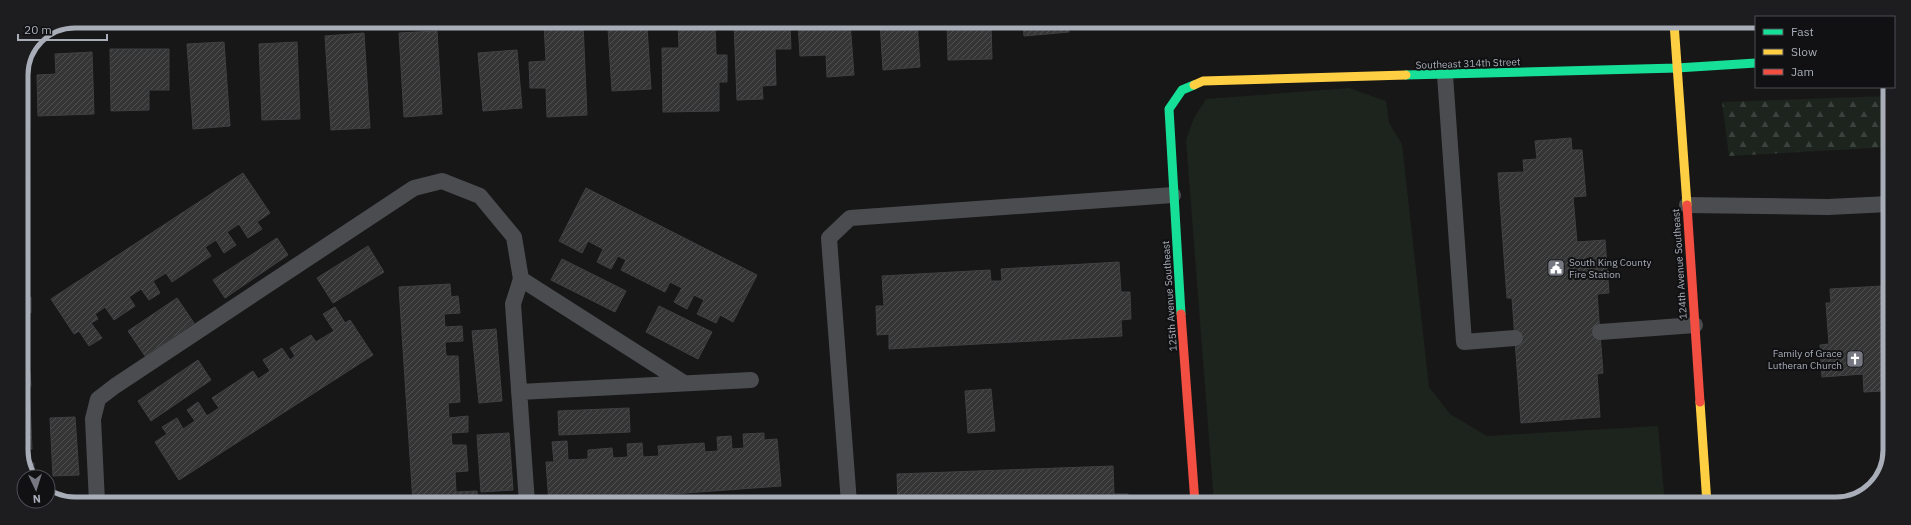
<svg xmlns="http://www.w3.org/2000/svg" width="1911" height="525" font-family="'IBM Plex Sans',sans-serif">
	<defs>
		<pattern id="forest-firs" width="22" height="20" patternUnits="userSpaceOnUse"><rect width="22" height="20" fill="#1d241e"/><path d="M5 1l3.5 6h-7zM16 11l3.5 6h-7z" fill="#3b413d"/></pattern>
		<pattern id="building-hatch" width="6" height="6" patternUnits="userSpaceOnUse"><rect width="6" height="6" fill="#353536"/><path d="M-1 1l2-2M0 6l6-6M5 7l2-2" fill="none" stroke="#4f5051"/></pattern>
	</defs>
	<rect width="100%" height="100%" fill="#171717"/>
	<path fill="#1d241e" d="M 1349,88 L 1386,101 L 1389,123 L 1402,144 L 1429,387 L 1450,414 L 1487,436 L 1658,426 L 1665,504 L 1214,503 L 1186,140 L 1194,118 L 1206,99 Z"/>
	<path fill="url(#forest-firs)" d="M 1890,96 L 1890,147 L 1729,156 L 1722,102 Z"/>
	<path fill="url(#building-hatch)" stroke="#3f4043" d="M 678,22 L 715,22 L 716,55 L 727,55 L 727,82 L 719,82 L 719,111 L 663,112 L 662,48 L 679,48 Z
		M 734,22 L 770,22 L 770,27 L 790,26 L 791,49 L 775,49 L 776,85 L 762,86 L 763,99 L 737,100 Z
		M 798,22 L 850,22 L 854,75 L 827,77 L 826,55 L 800,56 Z
		M 880,22 L 917,22 L 920,67 L 883,70 Z
		M 947,22 L 991,22 L 992,59 L 948,60 Z
		M 1023,22 L 1068,22 L 1069,32 L 1024,36 Z
		M 583,23 L 587,115 L 547,117 L 546,88 L 530,88 L 529,62 L 546,61 L 544,24 Z
		M 647,27 L 651,89 L 612,91 L 608,29 Z
		M 437,31 L 442,114 L 404,117 L 399,33 Z
		M 364,33 L 370,128 L 331,130 L 325,36 Z
		M 224,42 L 230,126 L 193,129 L 187,44 Z
		M 297,42 L 300,119 L 262,120 L 259,44 Z
		M 110,49 L 169,49 L 169,90 L 149,90 L 149,110 L 111,111 Z
		M 517,50 L 522,108 L 483,111 L 478,53 Z
		M 92,52 L 94,114 L 38,116 L 37,75 L 56,74 L 55,54 Z
		M 1571,138 L 1572,150 L 1582,150 L 1586,196 L 1573,197 L 1577,242 L 1605,240 L 1609,293 L 1597,294 L 1603,373 L 1597,374 L 1600,417 L 1521,423 L 1512,298 L 1507,298 L 1498,173 L 1524,172 L 1523,160 L 1537,159 L 1535,141 Z
		M 243,173 L 270,213 L 257,222 L 262,229 L 248,238 L 239,224 L 227,232 L 236,245 L 224,253 L 216,240 L 205,247 L 211,256 L 172,282 L 166,273 L 153,281 L 160,293 L 149,300 L 141,289 L 129,297 L 135,306 L 114,320 L 105,307 L 95,314 L 98,319 L 91,323 L 102,338 L 89,346 L 79,331 L 74,334 L 51,299 Z
		M 586,188 L 757,275 L 733,322 L 720,315 L 716,323 L 697,314 L 704,300 L 694,295 L 687,309 L 674,302 L 682,288 L 670,282 L 665,292 L 621,270 L 626,260 L 618,256 L 611,269 L 597,262 L 603,249 L 588,241 L 582,253 L 559,241 Z
		M 277,238 L 288,255 L 225,298 L 213,280 Z
		M 368,246 L 384,272 L 333,303 L 317,278 Z
		M 562,259 L 626,291 L 615,312 L 551,280 Z
		M 1119,262 L 1121,292 L 1130,292 L 1131,319 L 1121,320 L 1122,336 L 889,349 L 889,334 L 877,335 L 876,306 L 884,306 L 882,276 L 990,270 L 991,281 L 1002,281 L 1001,269 Z
		M 450,284 L 451,297 L 458,296 L 460,313 L 444,314 L 445,327 L 462,326 L 463,341 L 445,342 L 446,356 L 458,356 L 460,402 L 448,403 L 449,418 L 468,416 L 468,432 L 451,433 L 452,445 L 466,445 L 468,471 L 455,472 L 456,492 L 477,491 L 478,503 L 413,503 L 399,287 Z
		M 1883,286 L 1884,300 L 1889,300 L 1889,303 L 1888,455 L 1886,456 L 1882,391 L 1864,392 L 1863,374 L 1822,377 L 1820,345 L 1829,344 L 1826,303 L 1831,303 L 1830,289 Z
		M 21,297 L 31,297 L 31,313 L 21,314 Z
		M 177,298 L 194,323 L 145,356 L 128,331 Z
		M 659,306 L 712,332 L 698,359 L 646,332 Z
		M 335,307 L 345,323 L 350,320 L 373,355 L 179,480 L 155,442 L 167,434 L 162,427 L 177,418 L 183,429 L 195,421 L 187,410 L 198,402 L 207,416 L 219,408 L 212,398 L 253,371 L 258,379 L 270,371 L 263,360 L 282,348 L 290,360 L 295,356 L 290,348 L 311,335 L 316,342 L 334,331 L 323,314 Z
		M 496,329 L 502,401 L 479,403 L 472,331 Z
		M 24,334 L 25,359 L 21,359 L 21,335 Z
		M 198,360 L 211,380 L 151,421 L 138,401 Z
		M 21,372 L 30,372 L 31,386 L 21,387 Z
		M 991,389 L 995,431 L 968,433 L 965,391 Z
		M 30,400 L 32,449 L 21,450 L 21,401 Z
		M 629,408 L 630,432 L 559,435 L 558,411 Z
		M 75,417 L 79,475 L 53,476 L 50,418 Z
		M 509,433 L 513,490 L 481,492 L 477,435 Z
		M 764,433 L 764,440 L 777,439 L 781,486 L 549,503 L 546,462 L 554,462 L 552,442 L 567,441 L 568,460 L 588,459 L 588,450 L 612,448 L 613,458 L 628,457 L 627,444 L 642,443 L 643,457 L 659,456 L 658,446 L 704,443 L 705,452 L 718,451 L 717,437 L 731,436 L 732,449 L 744,448 L 743,434 Z
		M 25,463 L 34,463 L 34,477 L 31,477 Z
		M 1113,466 L 1114,494 L 1128,494 L 1129,503 L 898,503 L 897,474 Z"/>
	<g fill="none" stroke-linecap="round" stroke-linejoin="round">
		<path stroke="#4b4c50" stroke-width="16" d="M 1445,75 L 1464,342 L 1515,338
			M 1687,205 L 1828,207 L 1889,204
			M 521,279 L 684,383
			M 1600,332 L 1695,325
			M 519,392 L 751,380
			M 97,502 L 93,419 L 98,399 L 115,386 L 414,188 L 442,181 L 480,196 L 514,237 L 521,279 L 513,304 L 527,503
			M 849,503 L 829,238 L 850,218 L 1173,195"/>
		<path stroke="#16e098" stroke-width="9" d="M 1406,75 L 1677,68 L 1756,63
			M 1181,314 L 1169,109 L 1182,90 L 1194,85"/>
		<path stroke="#ffcf43" stroke-width="9" d="M 1674,23 L 1687,205
			M 1194,85 L 1203,81 L 1406,75
			M 1700,402 L 1707,504"/>
		<path stroke="#f24e42" stroke-width="9" d="M 1687,205 L 1700,402
			M 1181,314 L 1195,503"/>
	</g>
	<defs>
		<symbol id="civic-square" viewBox="-11 -11 22 22"><rect x="-9" y="-9" width="18" height="18" rx="4" fill="#757880" stroke="#111113"/><path d="M-.6-6.5H3V-4.5H.6V-3L4-1V1h2V6H-6V1h2V-1L-.6-3ZM-1.2 2.5V6h2.4V2.5Z" fill="#fff"/></symbol>
		<symbol id="church-square" viewBox="-11 -11 22 22"><rect x="-9" y="-9" width="18" height="18" rx="4" fill="#757880" stroke="#111113"/><path d="M-1.2-6h2.4v3.5h3.3v2.4h-3.3V6h-2.4V-.1h-3.3v-2.4h3.3Z" fill="#fff"/></symbol>
	</defs>
	<g fill-rule="evenodd">
		<use href="#civic-square" x="1546" y="258" width="20" height="20"/>
		<use href="#church-square" x="1845" y="349" width="20" height="20"/>
	</g>
	<g text-anchor="middle" stroke-width="4" stroke-linejoin="round" paint-order="stroke">
		<g font-size="10" fill="#a8adb8" stroke="#111113">
			<text transform="translate(1468 63) rotate(-2)" y="4">Southeast 314th Street</text>
			<text transform="translate(1679 264) rotate(-94)" y="4">124th Avenue Southeast</text>
			<text transform="translate(1169 296) rotate(-94)" y="4">125th Avenue Southeast</text>
		</g>
		<g font-size="10" fill="#a8adb8" stroke="#111113" text-anchor="start">
			<text x="1569" y="266">South King County<tspan x="1569" dy="12">Fire Station</tspan></text>
			<text x="1842" y="357" text-anchor="end">Family of Grace<tspan x="1842" dy="12">Lutheran Church</tspan></text>
		</g>
	</g>
	<path d="M0 0H1911V525H0ZM75 28H1836A47 47 0 0 1 1883 75V450A47 47 0 0 1 1836 497H75A47 47 0 0 1 28 450V75A47 47 0 0 1 75 28Z" fill="#1d1d20" fill-rule="evenodd"/>
	<path fill="none" stroke="#a8adb8" stroke-width="5" d="M75 28H1836A47 47 0 0 1 1883 75V450A47 47 0 0 1 1836 497H75A47 47 0 0 1 28 450V75A47 47 0 0 1 75 28Z"/>
	<rect x="1755" y="16" width="140" height="72" fill="#111113" stroke="#4d4f55"/>
	<rect x="1763" y="29" width="20" height="6" fill="#16e098" stroke="#4d4f55"/>
	<text x="1791" y="36" font-size="12" fill="#a8adb8">Fast</text>
	<rect x="1763" y="49" width="20" height="6" fill="#ffcf43" stroke="#4d4f55"/>
	<text x="1791" y="56" font-size="12" fill="#a8adb8">Slow</text>
	<rect x="1763" y="69" width="20" height="6" fill="#f24e42" stroke="#4d4f55"/>
	<text x="1791" y="76" font-size="12" fill="#a8adb8">Jam</text>
	<g transform="translate(36 489) rotate(176)"><circle r="19" fill="#111113" stroke="#4d4f55"/>
	<path d="M0-3L7 15L0 10L-7 15Z" fill="#757880"/>
	<text y="-6" font-size="11" font-weight="bold" text-anchor="middle" fill="#a8adb8">N</text>
	</g>
	<path d="M18 34v6h89v-6" fill="none" stroke="#a8adb8" stroke-width="2"/>
	<text x="24" y="34" font-size="12" fill="#a8adb8" stroke="#111113" stroke-width="3" paint-order="stroke">20 m</text>
</svg>
